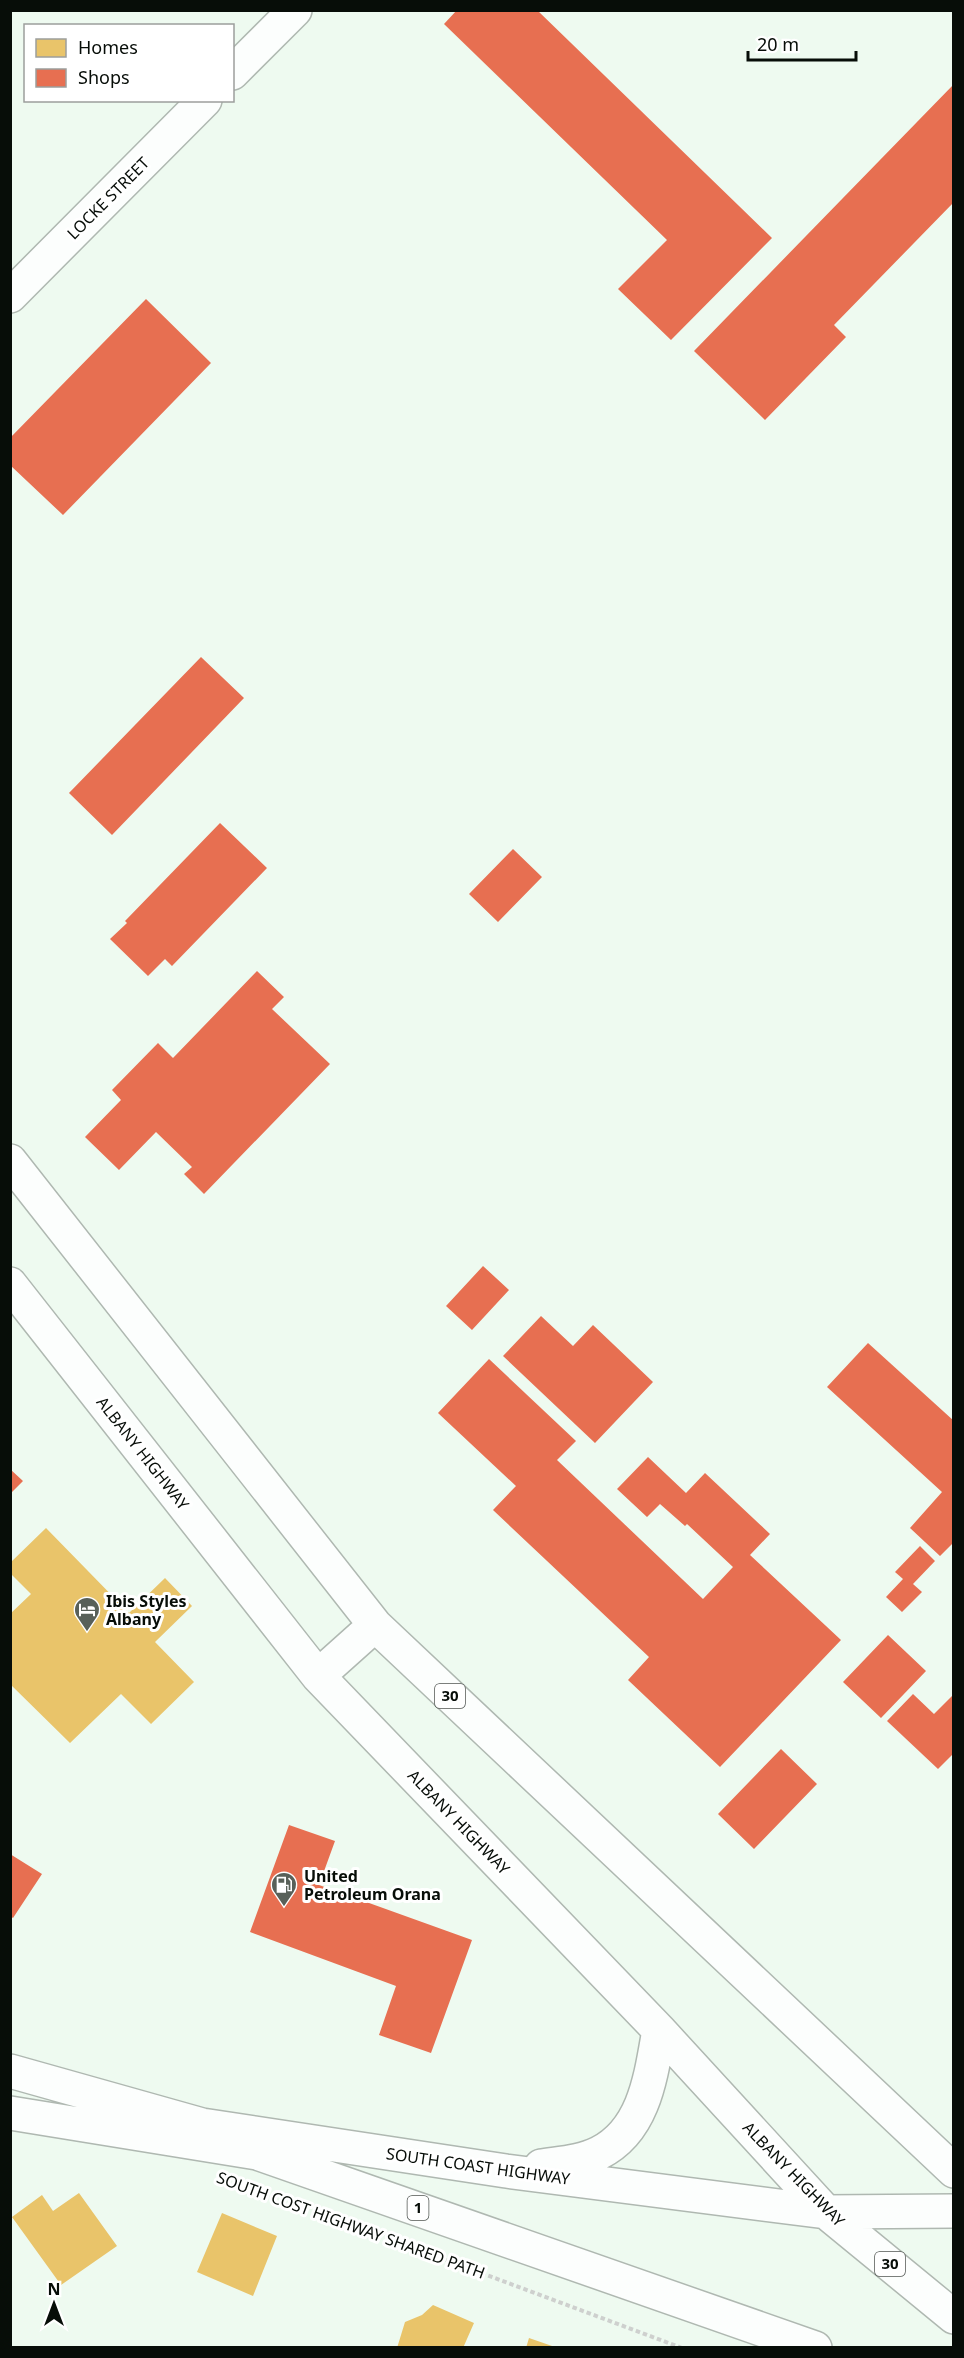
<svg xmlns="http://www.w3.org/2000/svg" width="964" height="2358" font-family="'Noto Sans',sans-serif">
	<rect width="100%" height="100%" fill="#eefaf0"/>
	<path fill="#e9c46a" d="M 46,1528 L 129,1613 L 165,1578 L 192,1606 L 155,1642 L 194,1682 L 151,1724 L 121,1694 L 70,1743 L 10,1684 L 10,1614 L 31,1594 L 10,1573 L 10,1563 Z
		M 79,2193 L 117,2246 L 61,2285 L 12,2217 L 42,2195 L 53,2211 Z
		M 222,2213 L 277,2236 L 253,2296 L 197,2272 Z
		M 433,2305 L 474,2323 L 463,2348 L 397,2348 L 405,2322 L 422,2315 Z
		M 529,2338 L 555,2347 L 554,2348 L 526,2348 Z"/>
	<path fill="#e76f51" d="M 457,10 L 537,10 L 772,238 L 671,340 L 618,289 L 667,240 L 444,24 Z
		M 954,84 L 954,202 L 834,325 L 846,337 L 765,420 L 694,351 Z
		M 146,299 L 211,363 L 63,515 L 10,465 L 10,438 Z
		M 201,657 L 244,698 L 112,835 L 69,793 Z
		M 220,823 L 267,868 L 172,966 L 165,959 L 148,976 L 110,939 L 127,923 L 125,921 Z
		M 513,849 L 542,877 L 498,922 L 469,894 Z
		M 257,971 L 284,997 L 272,1009 L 330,1064 L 204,1194 L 184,1174 L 192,1167 L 156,1132 L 119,1170 L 85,1137 L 121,1100 L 112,1090 L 158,1043 L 173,1058 Z
		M 483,1266 L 509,1290 L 472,1330 L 446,1306 Z
		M 541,1316 L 573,1346 L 593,1325 L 653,1382 L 595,1443 L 503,1356 Z
		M 868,1343 L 954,1421 L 954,1542 L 940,1556 L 910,1528 L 942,1492 L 827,1387 Z
		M 489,1359 L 576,1441 L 557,1460 L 703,1599 L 733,1567 L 687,1524 L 685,1526 L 660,1504 L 647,1517 L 617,1489 L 648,1457 L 686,1493 L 705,1473 L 770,1534 L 750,1555 L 841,1640 L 720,1767 L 628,1680 L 649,1657 L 493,1510 L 516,1486 L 438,1413 Z
		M 10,1469 L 23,1481 L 10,1494 Z
		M 920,1546 L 935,1561 L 913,1584 L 922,1592 L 902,1612 L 886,1597 L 903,1579 L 895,1572 Z
		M 888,1635 L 926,1671 L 881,1718 L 843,1682 Z
		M 913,1694 L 934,1714 L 954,1694 L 954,1753 L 938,1769 L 887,1721 Z
		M 781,1749 L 817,1784 L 754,1849 L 718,1814 Z
		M 289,1825 L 335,1841 L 319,1885 L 472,1940 L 431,2053 L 379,2035 L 396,1986 L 250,1932 Z
		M 10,1854 L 42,1874 L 13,1918 L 10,1916 Z"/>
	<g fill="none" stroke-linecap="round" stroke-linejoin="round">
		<defs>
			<path id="minor" d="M 232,73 L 295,10
				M 10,296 L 205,100"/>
			<path id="trunk" d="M 10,1161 L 375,1625 L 954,2171
				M 10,1284 L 318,1676 L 659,2030 L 826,2212 L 954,2317
				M 318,1676 L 375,1625
				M 10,2071 L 202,2125 L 506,2171 L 826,2212 L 954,2211
				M 10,2113 L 257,2153 L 815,2348
				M 541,2166 C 560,2163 581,2162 599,2153 C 645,2130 651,2075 659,2030"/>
		</defs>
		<use href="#minor" stroke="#afb8b1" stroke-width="36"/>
		<use href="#trunk" stroke="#afb8b1" stroke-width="36"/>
		<path stroke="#ced0ce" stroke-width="4" stroke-dasharray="4.5 3" stroke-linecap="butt" d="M 425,2252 L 682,2348"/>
		<use href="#minor" stroke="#fcfefd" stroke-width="33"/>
		<use href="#trunk" stroke="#fcfefd" stroke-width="33"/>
	</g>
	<defs>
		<symbol id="hotel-pin" viewBox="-11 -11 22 30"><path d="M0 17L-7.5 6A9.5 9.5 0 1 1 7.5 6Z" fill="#586059" stroke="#fff"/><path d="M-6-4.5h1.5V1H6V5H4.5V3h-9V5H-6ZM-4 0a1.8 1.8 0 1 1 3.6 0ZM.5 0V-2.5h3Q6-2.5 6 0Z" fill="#fff"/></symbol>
		<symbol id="fuel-pin" viewBox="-11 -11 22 30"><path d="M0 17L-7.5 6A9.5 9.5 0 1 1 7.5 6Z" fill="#586059" stroke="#fff"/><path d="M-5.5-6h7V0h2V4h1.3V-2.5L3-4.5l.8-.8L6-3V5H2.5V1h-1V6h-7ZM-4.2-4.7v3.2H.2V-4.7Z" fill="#fff"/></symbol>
	</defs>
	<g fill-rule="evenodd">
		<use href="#hotel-pin" x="72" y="1595" width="30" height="40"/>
		<use href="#fuel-pin" x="269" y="1870" width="30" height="40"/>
	</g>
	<g text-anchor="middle" stroke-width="6" stroke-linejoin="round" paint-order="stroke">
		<g fill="#fff" stroke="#515652" stroke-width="1.5">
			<rect x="435" y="1684" width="30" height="24" rx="4.5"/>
			<rect x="407.5" y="2196" width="21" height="24" rx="4.5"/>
			<rect x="875" y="2252" width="30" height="24" rx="4.5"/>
		</g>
		<g font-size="15" font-weight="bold" fill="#070d08">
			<text x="450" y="1701">30</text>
			<text x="418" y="2213">1</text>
			<text x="890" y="2269">30</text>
		</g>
		<g font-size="16" fill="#070d08" stroke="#fff">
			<text transform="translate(108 198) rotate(-45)" y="6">LOCKE STREET</text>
			<text transform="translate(143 1453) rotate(52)" y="6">ALBANY HIGHWAY</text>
			<text transform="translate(459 1822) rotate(46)" y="6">ALBANY HIGHWAY</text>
			<text transform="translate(478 2166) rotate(8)" y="6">SOUTH COAST HIGHWAY</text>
			<text transform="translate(794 2174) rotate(46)" y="6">ALBANY HIGHWAY</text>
			<text transform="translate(351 2225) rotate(20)" y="6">SOUTH COST HIGHWAY SHARED PATH</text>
		</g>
		<g font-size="16" font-weight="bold" fill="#070d08" stroke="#fff" text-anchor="start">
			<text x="106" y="1607">Ibis Styles<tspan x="106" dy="18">Albany</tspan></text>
			<text x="304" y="1882">United<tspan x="304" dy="18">Petroleum Orana</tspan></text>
		</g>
	</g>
	<rect width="964" height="2358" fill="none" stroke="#070d08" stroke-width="24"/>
	<rect x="24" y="24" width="210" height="78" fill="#ffffff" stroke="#9c9e9c" stroke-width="1.5"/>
	<rect x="36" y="39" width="30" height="18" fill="#e9c46a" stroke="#9c9e9c" stroke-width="1.5"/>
	<text x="78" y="54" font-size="18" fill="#070d08">Homes</text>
	<rect x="36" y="69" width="30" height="18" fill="#e76f51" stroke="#9c9e9c" stroke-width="1.5"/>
	<text x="78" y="84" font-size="18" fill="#070d08">Shops</text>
	<g transform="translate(54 2304)" stroke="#ffffff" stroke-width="4.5" paint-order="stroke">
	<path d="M0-4.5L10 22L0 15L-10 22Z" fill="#070d08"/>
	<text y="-9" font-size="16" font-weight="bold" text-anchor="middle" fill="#070d08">N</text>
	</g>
	<path d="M748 51v9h108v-9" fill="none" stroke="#070d08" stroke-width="3"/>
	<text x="757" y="51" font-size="18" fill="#070d08" stroke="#ffffff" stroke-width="4.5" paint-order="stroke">20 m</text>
</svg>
